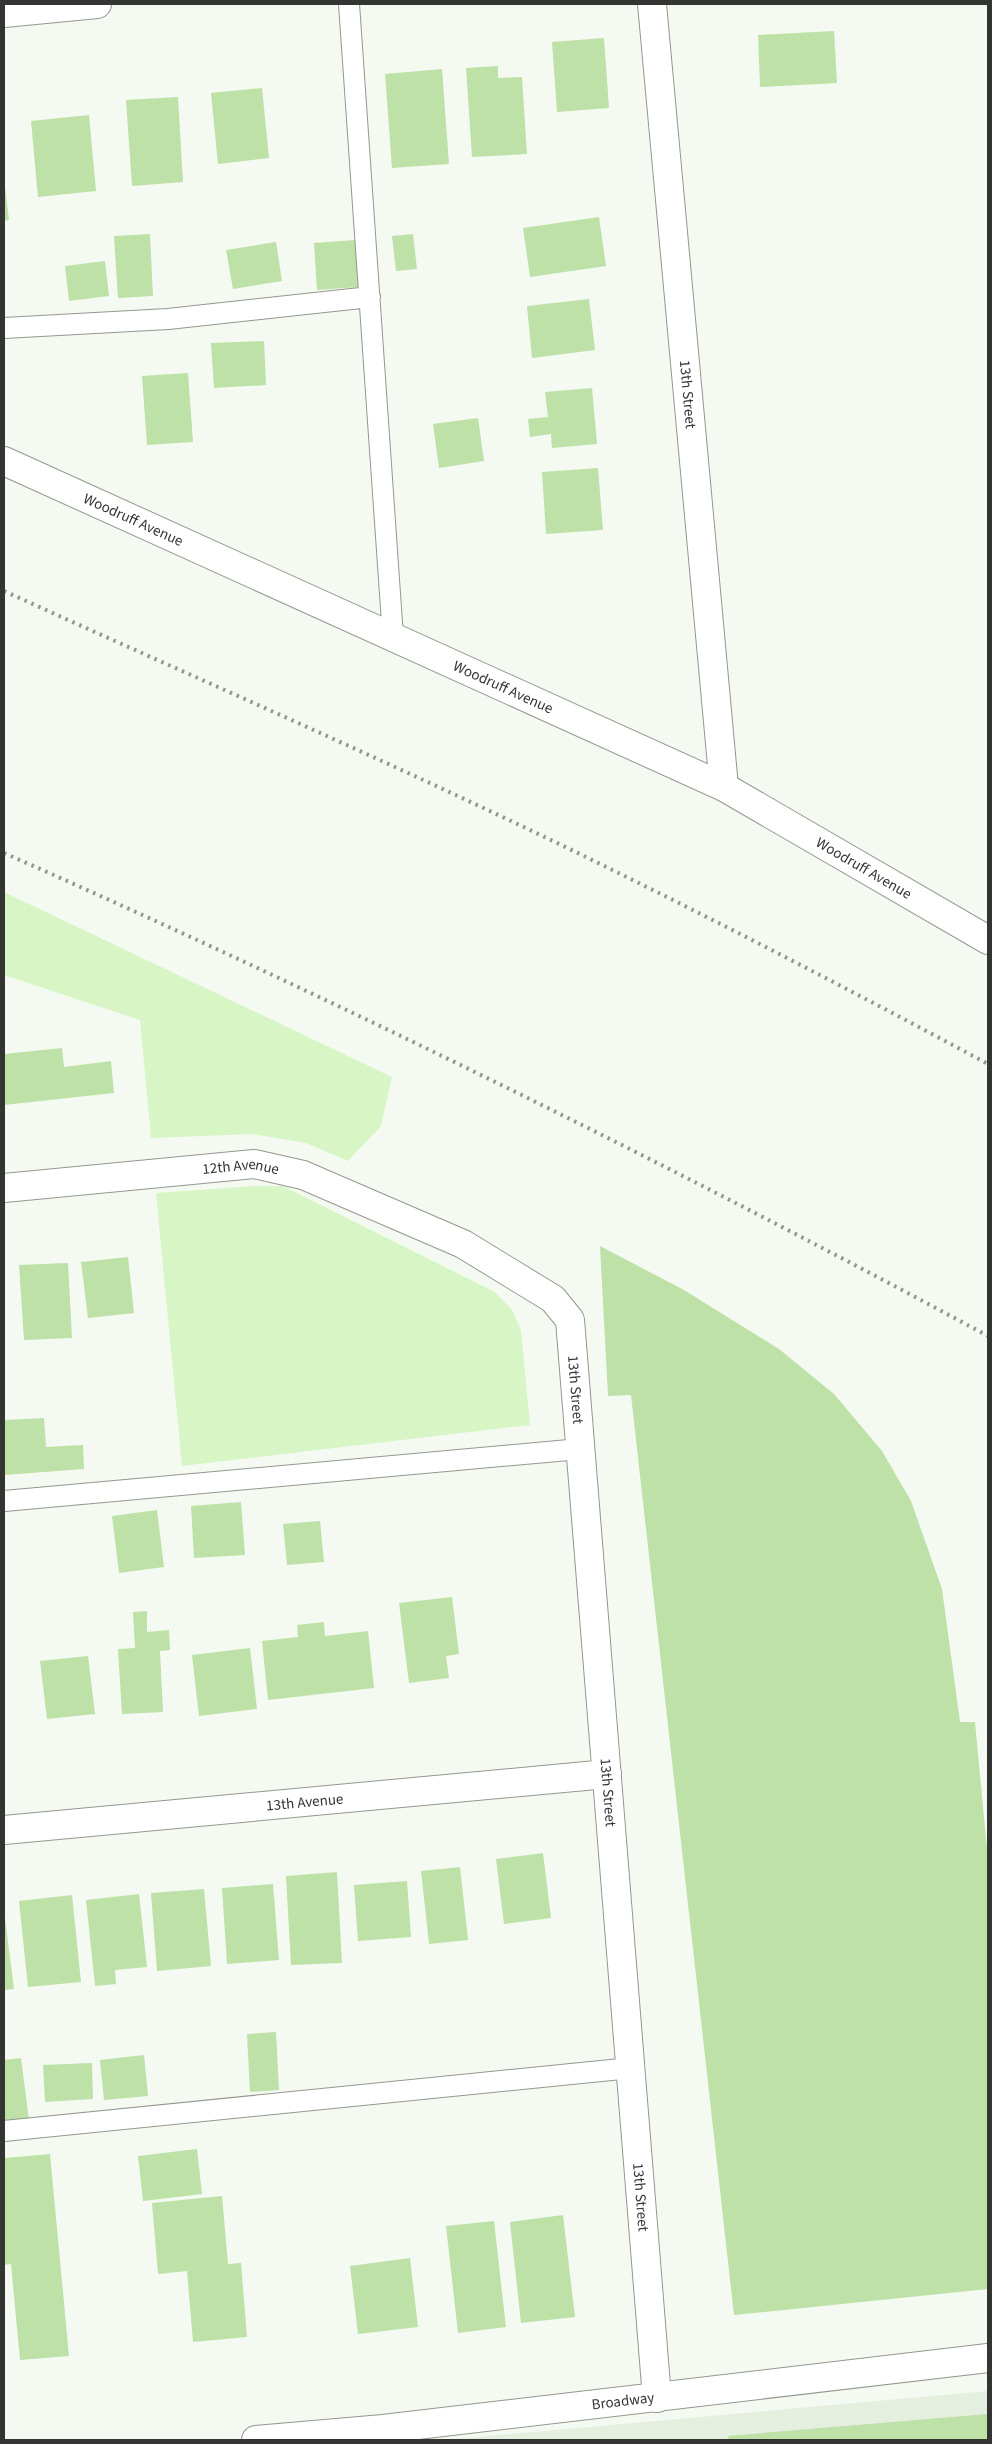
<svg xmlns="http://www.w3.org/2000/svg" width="992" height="2444" font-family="'Source Sans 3',sans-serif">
	<rect width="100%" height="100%" fill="#f4faf1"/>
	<path fill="#e5efdf" d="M 988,2391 L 988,2440 L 444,2440 Z"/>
	<path fill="#d7f5c5" d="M 4,892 L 392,1077 L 381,1126 L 348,1161 L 306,1143 L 252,1134 L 151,1138 L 140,1020 L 4,975 Z
		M 254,1186 L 283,1186 L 495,1292 L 512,1310 L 521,1330 L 530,1425 L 182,1466 L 156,1193 Z"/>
	<path fill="#bde1a7" d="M 834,31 L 837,83 L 760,87 L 758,35 Z
		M 604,38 L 609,108 L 557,112 L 552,42 Z
		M 498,66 L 498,78 L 522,77 L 527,154 L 472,157 L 466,68 Z
		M 442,69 L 449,164 L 392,168 L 385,74 Z
		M 262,88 L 269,158 L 218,164 L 211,93 Z
		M 178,97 L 183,182 L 132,186 L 126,100 Z
		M 89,115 L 96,191 L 38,197 L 31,121 Z
		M 5,187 L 9,220 L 4,221 L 4,188 Z
		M 599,217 L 606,266 L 530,277 L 523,228 Z
		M 150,234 L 153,296 L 118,298 L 114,236 Z
		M 413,234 L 417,269 L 396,271 L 392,236 Z
		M 355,240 L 359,287 L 317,290 L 314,243 Z
		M 276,242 L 282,281 L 233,289 L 226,250 Z
		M 105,261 L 109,296 L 69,301 L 65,266 Z
		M 589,299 L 595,350 L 532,358 L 527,306 Z
		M 264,341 L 266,385 L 214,388 L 211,343 Z
		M 188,373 L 193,442 L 147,445 L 142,376 Z
		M 592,388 L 597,444 L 552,448 L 551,434 L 530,437 L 528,419 L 548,417 L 545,392 Z
		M 478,418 L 484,461 L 439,468 L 433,424 Z
		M 598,468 L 603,530 L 546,534 L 542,472 Z
		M 62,1048 L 64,1067 L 111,1061 L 114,1093 L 4,1105 L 4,1054 Z
		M 600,1246 L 684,1290 L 779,1349 L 834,1394 L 882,1451 L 911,1501 L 942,1589 L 960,1722 L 975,1722 L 988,1860 L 988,2289 L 734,2315 L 631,1395 L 608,1396 Z
		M 128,1257 L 134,1313 L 88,1318 L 81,1262 Z
		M 68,1263 L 72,1338 L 24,1340 L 19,1265 Z
		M 44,1418 L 46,1447 L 83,1445 L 84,1469 L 4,1475 L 4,1420 Z
		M 241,1502 L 245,1555 L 194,1558 L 191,1506 Z
		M 157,1510 L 164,1567 L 119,1573 L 112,1516 Z
		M 320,1521 L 324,1562 L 287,1565 L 283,1524 Z
		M 452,1597 L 459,1654 L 446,1656 L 449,1678 L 409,1683 L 399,1603 Z
		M 147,1611 L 147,1632 L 169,1630 L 170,1650 L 160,1651 L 163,1712 L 122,1714 L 118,1649 L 135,1648 L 133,1612 Z
		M 324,1622 L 325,1636 L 368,1631 L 374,1688 L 268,1700 L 262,1641 L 298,1637 L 297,1625 Z
		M 250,1648 L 257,1709 L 199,1716 L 192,1655 Z
		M 88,1656 L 95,1714 L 47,1719 L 40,1661 Z
		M 543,1853 L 551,1918 L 504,1924 L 496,1859 Z
		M 460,1867 L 468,1940 L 429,1944 L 421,1871 Z
		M 337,1872 L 342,1963 L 291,1965 L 286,1876 Z
		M 407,1881 L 411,1937 L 358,1941 L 354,1885 Z
		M 273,1884 L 279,1960 L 227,1964 L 222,1888 Z
		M 204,1889 L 211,1966 L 157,1971 L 151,1893 Z
		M 139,1894 L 147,1967 L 115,1970 L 116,1984 L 95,1986 L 86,1900 Z
		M 72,1895 L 81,1982 L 28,1987 L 19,1901 Z
		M 4,1910 L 14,1989 L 4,1990 Z
		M 276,2032 L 279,2090 L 250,2092 L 247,2034 Z
		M 144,2055 L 148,2096 L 104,2100 L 100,2060 Z
		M 21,2058 L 29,2120 L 4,2123 L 4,2060 Z
		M 92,2063 L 93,2099 L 45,2102 L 43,2065 Z
		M 197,2149 L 202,2194 L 143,2201 L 138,2156 Z
		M 50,2154 L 69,2356 L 20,2360 L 11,2264 L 4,2265 L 4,2158 Z
		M 222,2196 L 228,2264 L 241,2263 L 247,2337 L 193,2342 L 187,2271 L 158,2274 L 152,2203 Z
		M 563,2215 L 575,2317 L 521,2323 L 510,2222 Z
		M 494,2221 L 506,2327 L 458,2333 L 446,2226 Z
		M 410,2258 L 418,2327 L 358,2334 L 350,2266 Z
		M 988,2414 L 988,2440 L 729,2440 L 728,2436 Z"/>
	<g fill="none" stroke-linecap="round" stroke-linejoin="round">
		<defs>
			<path id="lane" d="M 349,4 L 393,637
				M 4,328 L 168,319 L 370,297
				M 4,1501 L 580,1449
				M 4,2131 L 631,2068"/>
			<g id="street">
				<path id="s1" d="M 652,4 L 724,787"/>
				<path d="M 4,13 L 97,4"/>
				<path id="s2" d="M 4,461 L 724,787 L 988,940"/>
				<path id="s3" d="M 4,1188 L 254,1164 L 303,1175 L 463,1244 L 553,1299 L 570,1320 L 657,2398"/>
				<path id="s4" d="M 4,1830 L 607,1774"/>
			</g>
			<g id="secondary">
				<path id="s5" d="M 256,2440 L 383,2429 L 988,2358"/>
			</g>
		</defs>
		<use href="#lane" stroke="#93988f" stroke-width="22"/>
		<use href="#street" stroke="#93988f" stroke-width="30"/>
		<use href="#secondary" stroke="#93988f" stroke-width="30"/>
		<use href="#lane" stroke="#fff" stroke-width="20"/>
		<use href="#street" stroke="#fff" stroke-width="28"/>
		<use href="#secondary" stroke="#fff" stroke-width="28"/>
		<path stroke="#929690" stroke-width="4" stroke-dasharray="2.5 5" stroke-linecap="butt" d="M 4,591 C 187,674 372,754 553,841 C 700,912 845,987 988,1064
			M 4,853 C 338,1000 667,1163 988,1336"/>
	</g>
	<g text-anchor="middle" stroke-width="4.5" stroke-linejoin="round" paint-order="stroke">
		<g font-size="15" fill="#333532" stroke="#fff">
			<text dy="5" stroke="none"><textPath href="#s1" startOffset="392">13th Street</textPath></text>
			<text dy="5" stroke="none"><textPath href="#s2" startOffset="142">Woodruff Avenue</textPath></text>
			<text dy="5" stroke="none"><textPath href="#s2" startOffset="548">Woodruff Avenue</textPath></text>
			<text dy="5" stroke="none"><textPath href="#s2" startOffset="952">Woodruff Avenue</textPath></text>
			<text dy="5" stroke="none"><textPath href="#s3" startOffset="238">12th Avenue</textPath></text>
			<text dy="5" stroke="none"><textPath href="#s3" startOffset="678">13th Street</textPath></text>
			<text dy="5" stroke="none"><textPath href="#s3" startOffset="1082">13th Street</textPath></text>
			<text dy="5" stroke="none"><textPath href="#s4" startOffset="302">13th Avenue</textPath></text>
			<text dy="5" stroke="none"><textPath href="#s3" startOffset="1488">13th Street</textPath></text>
			<text dy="5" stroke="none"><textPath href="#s5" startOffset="369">Broadway</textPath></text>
		</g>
	</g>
	<rect width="992" height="2444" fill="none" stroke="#333532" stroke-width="10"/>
</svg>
